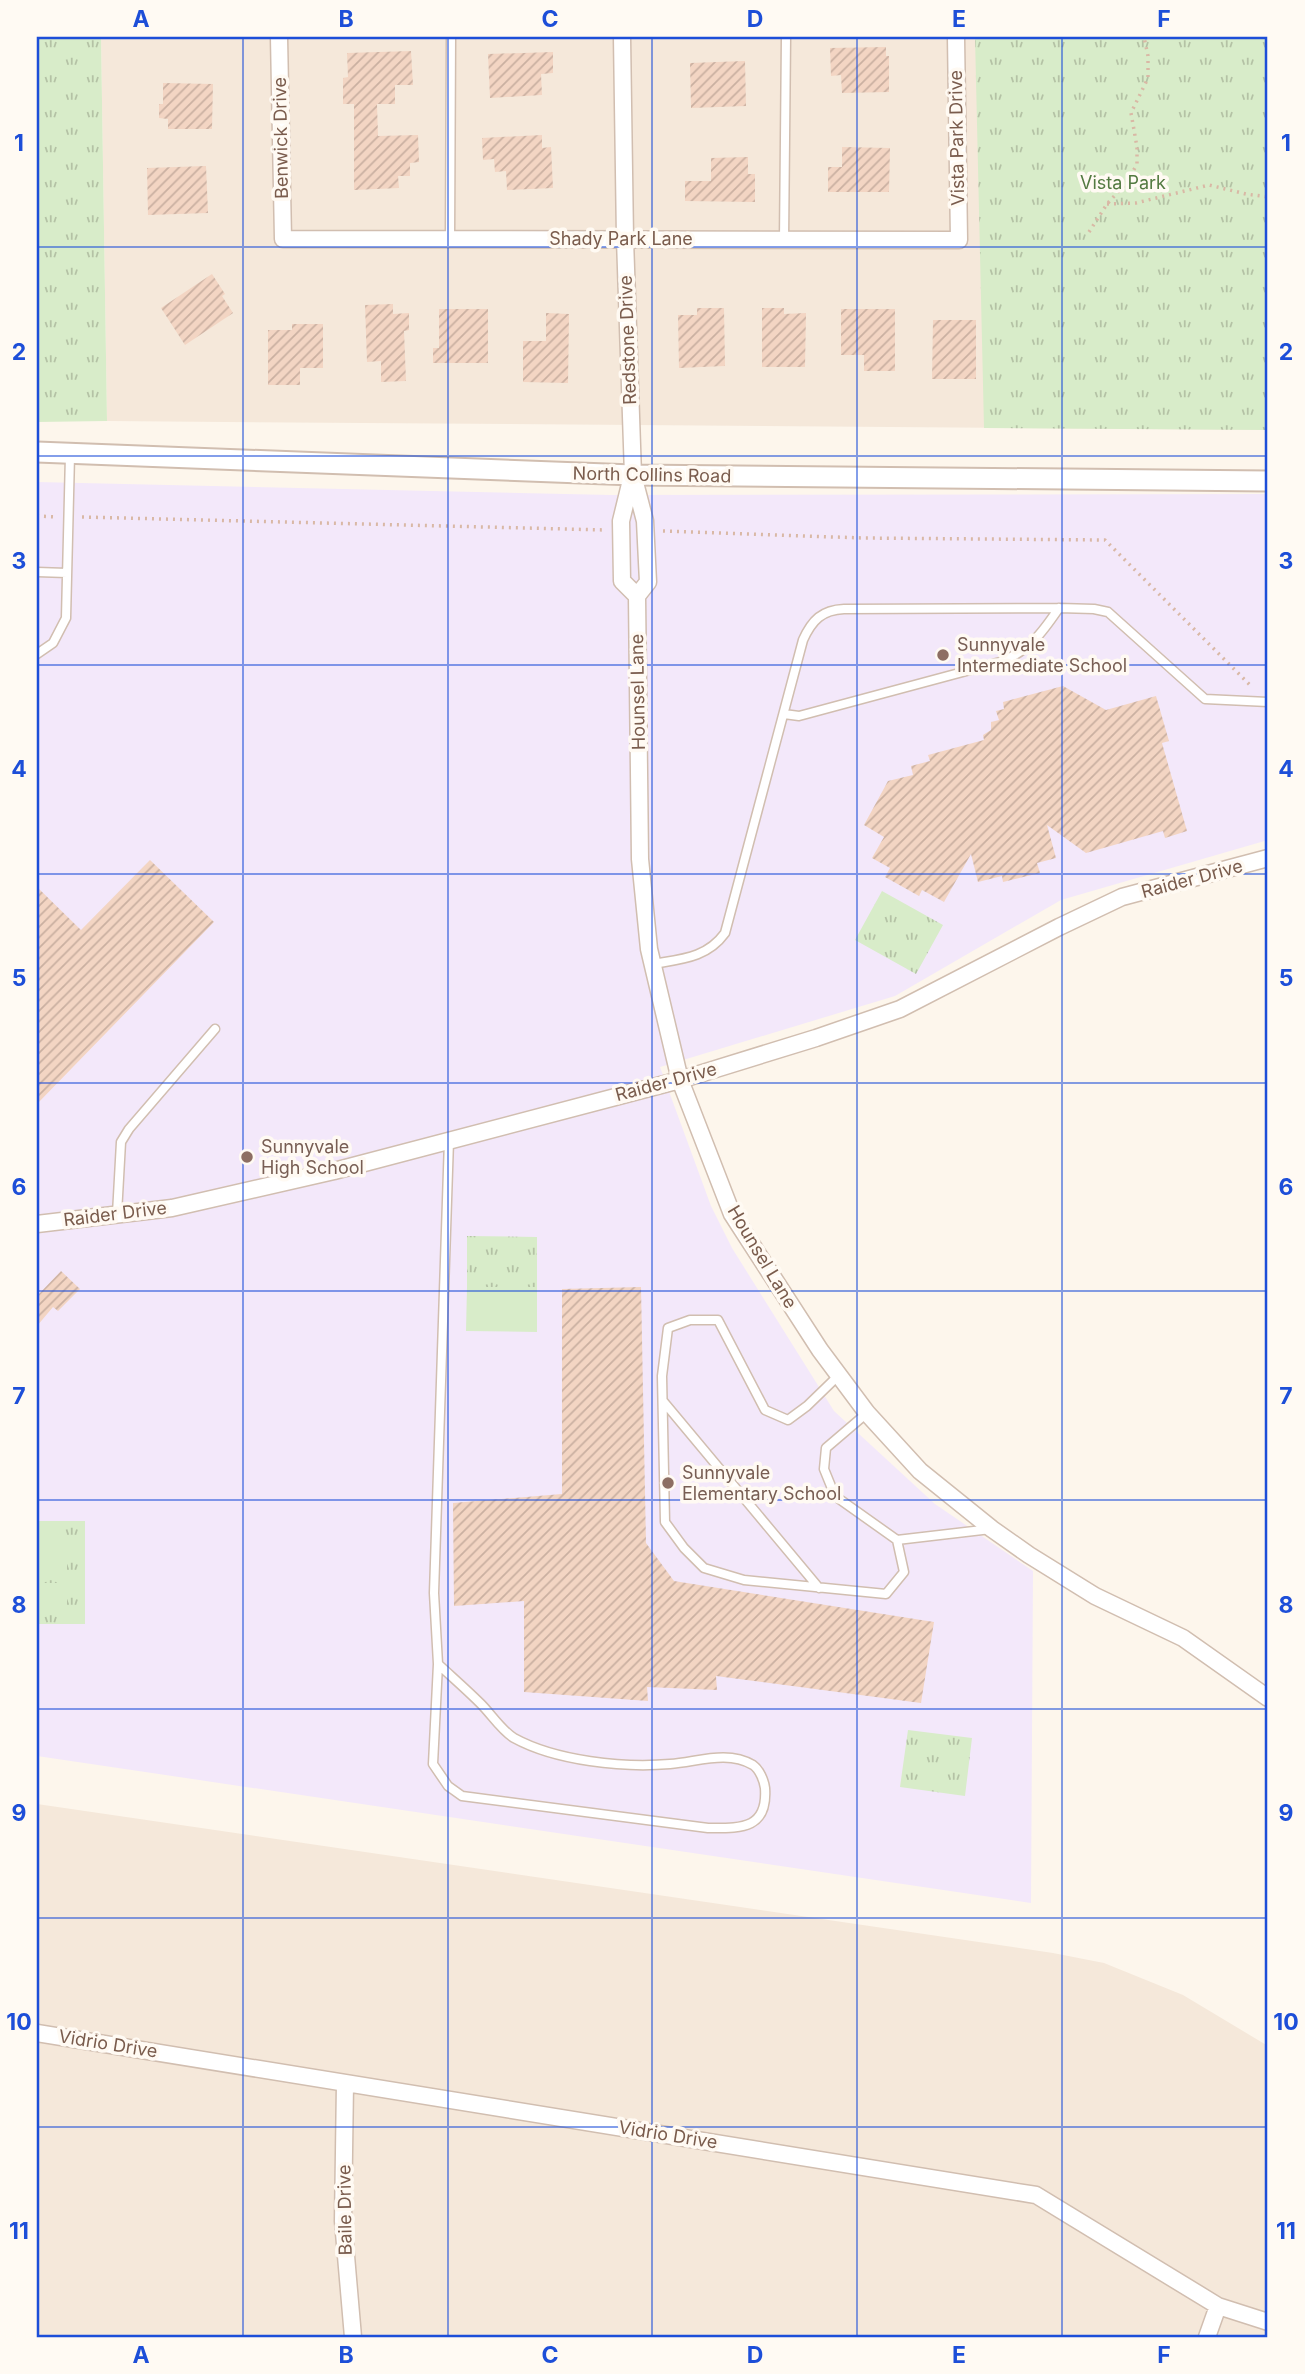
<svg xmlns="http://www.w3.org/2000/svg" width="1305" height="2374" font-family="Inter,sans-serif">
	<defs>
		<pattern id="grass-tufts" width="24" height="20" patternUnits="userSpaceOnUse" patternTransform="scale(1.75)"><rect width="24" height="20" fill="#d8ecc9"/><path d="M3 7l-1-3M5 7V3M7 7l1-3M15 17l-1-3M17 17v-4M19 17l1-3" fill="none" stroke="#b4c2a5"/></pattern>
		<pattern id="building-hatch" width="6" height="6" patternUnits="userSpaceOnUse" patternTransform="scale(1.75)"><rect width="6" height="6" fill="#f3d5c3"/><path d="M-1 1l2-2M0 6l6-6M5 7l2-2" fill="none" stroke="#cab0a1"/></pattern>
	</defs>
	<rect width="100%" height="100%" fill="#fdf6ec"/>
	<path fill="#f5e8da" d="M 101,37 L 1268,37 L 1268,430 L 107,421 Z
		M 37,1804 L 1053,1953 L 1104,1963 L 1183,1995 L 1268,2046 L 1268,2337 L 37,2337 Z"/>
	<path fill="#f3e8fa" d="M 37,482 L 611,495 L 1268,494 L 1268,840 L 1061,900 L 895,996 L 660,1067 L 711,1206 L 732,1248 L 834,1411 L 935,1504 L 1033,1571 L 1031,1903 L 37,1756 Z"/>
	<path fill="url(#grass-tufts)" d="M 37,37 L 101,37 L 107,421 L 37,422 Z
		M 975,37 L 1268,37 L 1268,430 L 984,428 Z
		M 882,891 L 943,925 L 916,974 L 855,940 Z
		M 467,1236 L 537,1237 L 537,1287 L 467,1287 Z
		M 37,1521 L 85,1521 L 85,1624 L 37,1624 Z
		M 908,1730 L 972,1738 L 965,1796 L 900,1787 Z"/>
	<path fill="#d8ecc9" d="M 467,1287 L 537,1287 L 537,1332 L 466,1331 Z
		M 37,1542 L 67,1542 L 67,1573 L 37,1573 Z
		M 37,1583 L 67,1583 L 67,1614 L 37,1614 Z"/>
	<path fill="url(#building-hatch)" d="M 886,47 L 886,56 L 889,56 L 889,92 L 842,93 L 841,75 L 831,76 L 830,48 Z
		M 411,51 L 413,85 L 395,85 L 395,104 L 377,104 L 378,136 L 418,135 L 419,162 L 410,163 L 410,176 L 398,176 L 399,188 L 354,190 L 354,104 L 343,104 L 343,78 L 348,77 L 347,53 Z
		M 553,52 L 553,73 L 541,74 L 542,95 L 490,98 L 488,54 Z
		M 745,61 L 746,106 L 691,108 L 690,63 Z
		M 163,83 L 213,84 L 212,129 L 168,129 L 168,119 L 159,118 L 159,104 L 163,104 Z
		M 542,135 L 542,148 L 551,147 L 553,188 L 507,190 L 506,171 L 495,172 L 494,159 L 483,160 L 482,138 Z
		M 842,147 L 890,148 L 889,192 L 828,192 L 828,167 L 842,167 Z
		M 748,157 L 748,174 L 755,174 L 755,202 L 685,201 L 685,181 L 711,181 L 711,158 Z
		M 206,166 L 208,213 L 148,215 L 147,168 Z
		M 212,274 L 225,294 L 222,296 L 233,313 L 185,345 L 161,308 Z
		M 393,304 L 393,314 L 409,313 L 409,330 L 404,331 L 406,381 L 381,382 L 381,361 L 367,362 L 365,305 Z
		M 697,308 L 724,308 L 725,366 L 679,368 L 678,315 L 697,315 Z
		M 762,308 L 784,308 L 784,314 L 806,313 L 805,367 L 762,367 Z
		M 439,309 L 488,309 L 488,363 L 433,363 L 433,348 L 439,348 Z
		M 841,309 L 895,309 L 895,371 L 864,371 L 864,355 L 841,355 Z
		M 546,313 L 569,314 L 568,383 L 523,382 L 523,341 L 546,341 Z
		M 933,320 L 976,320 L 976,379 L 932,379 Z
		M 292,324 L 323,324 L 323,368 L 300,368 L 300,385 L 268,385 L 268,330 L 292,330 Z
		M 1063,686 L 1106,710 L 1156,696 L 1169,741 L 1162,743 L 1187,831 L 1165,838 L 1163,831 L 1086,853 L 1047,825 L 1056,858 L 1037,863 L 1040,873 L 1003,882 L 1002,876 L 978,882 L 971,854 L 944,902 L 922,890 L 919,896 L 885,877 L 890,868 L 872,858 L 884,837 L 864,825 L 888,781 L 913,775 L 911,766 L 930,761 L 928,755 L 984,740 L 983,735 L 991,730 L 991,722 L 999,720 L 996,711 L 1004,709 L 1003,702 Z
		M 150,860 L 214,922 L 37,1104 L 37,887 L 81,930 Z
		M 61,1271 L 80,1289 L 58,1311 L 53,1307 L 37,1326 L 37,1296 Z
		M 641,1287 L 646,1543 L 674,1581 L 934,1622 L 921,1703 L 716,1676 L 717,1690 L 647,1687 L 648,1701 L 524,1692 L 524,1601 L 454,1606 L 453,1503 L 562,1494 L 562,1289 Z"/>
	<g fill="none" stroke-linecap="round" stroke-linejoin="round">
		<defs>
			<path id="service" d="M 450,240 L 451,37
				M 784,240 L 786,37
				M 37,572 L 67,573
				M 37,654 L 53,643 L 66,618 L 70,455
				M 784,714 L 799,716 L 1000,662 C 1029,651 1042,633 1059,608
				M 653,964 C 681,959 707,958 725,933 L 803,640 C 812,620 822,610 844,609 L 1059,608 L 1094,609 L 1108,612 L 1205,699 L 1268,702
				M 117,1214 L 121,1142 L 129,1129 L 215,1029
				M 839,1375 L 807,1406 L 788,1420 L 765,1410 L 718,1320 L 690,1320 L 668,1328 L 662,1376 L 665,1522 L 684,1548 L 704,1568 L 744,1580 L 886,1594 L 904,1572 L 897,1540 L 835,1496 L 824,1469 L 826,1448 L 867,1413
				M 663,1401 L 819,1588
				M 897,1540 L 991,1529
				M 438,1664 L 433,1764 L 448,1786 L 462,1796 L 708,1828 C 740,1828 768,1830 765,1788 C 764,1780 759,1769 753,1765 C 727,1750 698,1762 670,1764 C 623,1768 556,1761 514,1738 C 502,1731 491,1714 481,1704 C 467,1690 452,1677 438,1664 L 434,1593 L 449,1140"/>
			<path id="minor" d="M 279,37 L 283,239 L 959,240 L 956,37
				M 622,37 L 625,239 L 633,475 L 645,521 L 648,582 L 637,596 L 640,859 L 649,949 L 680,1080 L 732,1214 L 820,1350 L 867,1413 L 920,1471 L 992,1529 L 1029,1555 L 1095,1596 L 1183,1638 L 1268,1698
				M 632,476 L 621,521 L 622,581 L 637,596
				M 37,1224 L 172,1208 L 334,1171 L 680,1080 L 816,1038 L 900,1009 L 1059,927 L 1122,897 L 1268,858
				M 37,2033 L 1036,2195 L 1218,2306 L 1268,2322
				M 345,2083 L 343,2221 L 353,2337
				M 1207,2337 L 1218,2306"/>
			<path id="tertiary" d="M 37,452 L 633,475 L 1268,481"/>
		</defs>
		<use href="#service" stroke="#d1beb0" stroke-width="11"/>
		<use href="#minor" stroke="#d1beb0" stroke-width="19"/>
		<use href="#tertiary" stroke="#d1beb0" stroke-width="23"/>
		<path stroke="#d9b8a5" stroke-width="3.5" stroke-dasharray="2 5" stroke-linecap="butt" d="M 1107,204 L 1136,203 L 1209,185 L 1246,194 L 1268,197
			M 1089,232 L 1107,204 L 1127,182 L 1137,164 L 1137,147 L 1131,113 L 1148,78 L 1148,56 L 1144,37
			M 37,516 L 57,517
			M 82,517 L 606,530
			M 663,531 L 863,538 L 1105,540 L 1252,687"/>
		<use href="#service" stroke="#fff" stroke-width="8"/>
		<use href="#minor" stroke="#fff" stroke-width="16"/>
		<use href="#tertiary" stroke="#fff" stroke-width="19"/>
	</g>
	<path fill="none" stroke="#1d4ed8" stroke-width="2" stroke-opacity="0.55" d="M 243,37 L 243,2337M 448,37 L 448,2337M 652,37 L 652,2337M 857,37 L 857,2337M 1062,37 L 1062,2337M 37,247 L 1268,247M 37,456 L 1268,456M 37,665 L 1268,665M 37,874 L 1268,874M 37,1083 L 1268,1083M 37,1291 L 1268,1291M 37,1500 L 1268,1500M 37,1709 L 1268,1709M 37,1918 L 1268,1918M 37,2127 L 1268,2127"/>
	<g fill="#8d6e63" stroke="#fffaf3" stroke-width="2.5">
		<circle cx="943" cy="655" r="7"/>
		<circle cx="247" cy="1157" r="7"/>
		<circle cx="668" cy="1483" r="7"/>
	</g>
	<g text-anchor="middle" stroke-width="7" stroke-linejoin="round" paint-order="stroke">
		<g font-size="18" fill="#7a5c4d" stroke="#fffaf3">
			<text transform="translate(281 138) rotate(-91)" y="6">Benwick Drive</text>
			<text transform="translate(957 138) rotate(-91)" y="6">Vista Park Drive</text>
			<text x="621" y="245">Shady Park Lane</text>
			<text transform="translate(628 340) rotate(-92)" y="6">Redstone Drive</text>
			<text transform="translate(652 475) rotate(1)" y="6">North Collins Road</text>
			<text transform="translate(638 692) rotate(-91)" y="6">Hounsel Lane</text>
			<text transform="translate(1192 879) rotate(-15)" y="6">Raider Drive</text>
			<text transform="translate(666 1082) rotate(-15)" y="6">Raider Drive</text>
			<text transform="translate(115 1214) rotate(-7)" y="6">Raider Drive</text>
			<text transform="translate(762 1257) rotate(59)" y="6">Hounsel Lane</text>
			<text transform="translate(108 2044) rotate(9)" y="6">Vidrio Drive</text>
			<text transform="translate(668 2135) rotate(9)" y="6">Vidrio Drive</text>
			<text transform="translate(345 2210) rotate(-91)" y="6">Baile Drive</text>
		</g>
		<g font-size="18" fill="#537a41" stroke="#fffaf3">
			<text x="1123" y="189">Vista Park</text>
		</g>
		<g font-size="18" fill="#785e54" stroke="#fffaf3" text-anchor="start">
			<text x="957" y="651">Sunnyvale<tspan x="957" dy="21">Intermediate School</tspan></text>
			<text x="261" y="1153">Sunnyvale<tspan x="261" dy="21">High School</tspan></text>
			<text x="682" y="1479">Sunnyvale<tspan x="682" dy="21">Elementary School</tspan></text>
		</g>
	</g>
	<rect width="1305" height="2374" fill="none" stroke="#fffaf3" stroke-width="77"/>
	<rect x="38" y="38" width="1228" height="2298" fill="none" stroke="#1d4ed8" stroke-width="2.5"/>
	<g font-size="23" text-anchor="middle" font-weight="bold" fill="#1d4ed8">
		<text x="141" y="27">A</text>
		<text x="346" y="27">B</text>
		<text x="550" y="27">C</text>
		<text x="755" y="27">D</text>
		<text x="959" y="27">E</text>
		<text x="1164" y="27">F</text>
		<text x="19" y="151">1</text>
		<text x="1286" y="151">1</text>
		<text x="19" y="360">2</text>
		<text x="1286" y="360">2</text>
		<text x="19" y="569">3</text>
		<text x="1286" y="569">3</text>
		<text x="19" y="777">4</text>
		<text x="1286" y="777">4</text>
		<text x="19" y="986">5</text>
		<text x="1286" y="986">5</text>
		<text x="19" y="1195">6</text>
		<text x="1286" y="1195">6</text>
		<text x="19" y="1404">7</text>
		<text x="1286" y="1404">7</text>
		<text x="19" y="1613">8</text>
		<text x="1286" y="1613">8</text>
		<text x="19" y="1821">9</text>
		<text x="1286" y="1821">9</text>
		<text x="19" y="2030">10</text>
		<text x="1286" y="2030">10</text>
		<text x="19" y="2239">11</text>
		<text x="1286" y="2239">11</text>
		<text x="141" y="2363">A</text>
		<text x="346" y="2363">B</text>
		<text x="550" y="2363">C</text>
		<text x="755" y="2363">D</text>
		<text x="959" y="2363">E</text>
		<text x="1164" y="2363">F</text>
	</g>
</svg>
